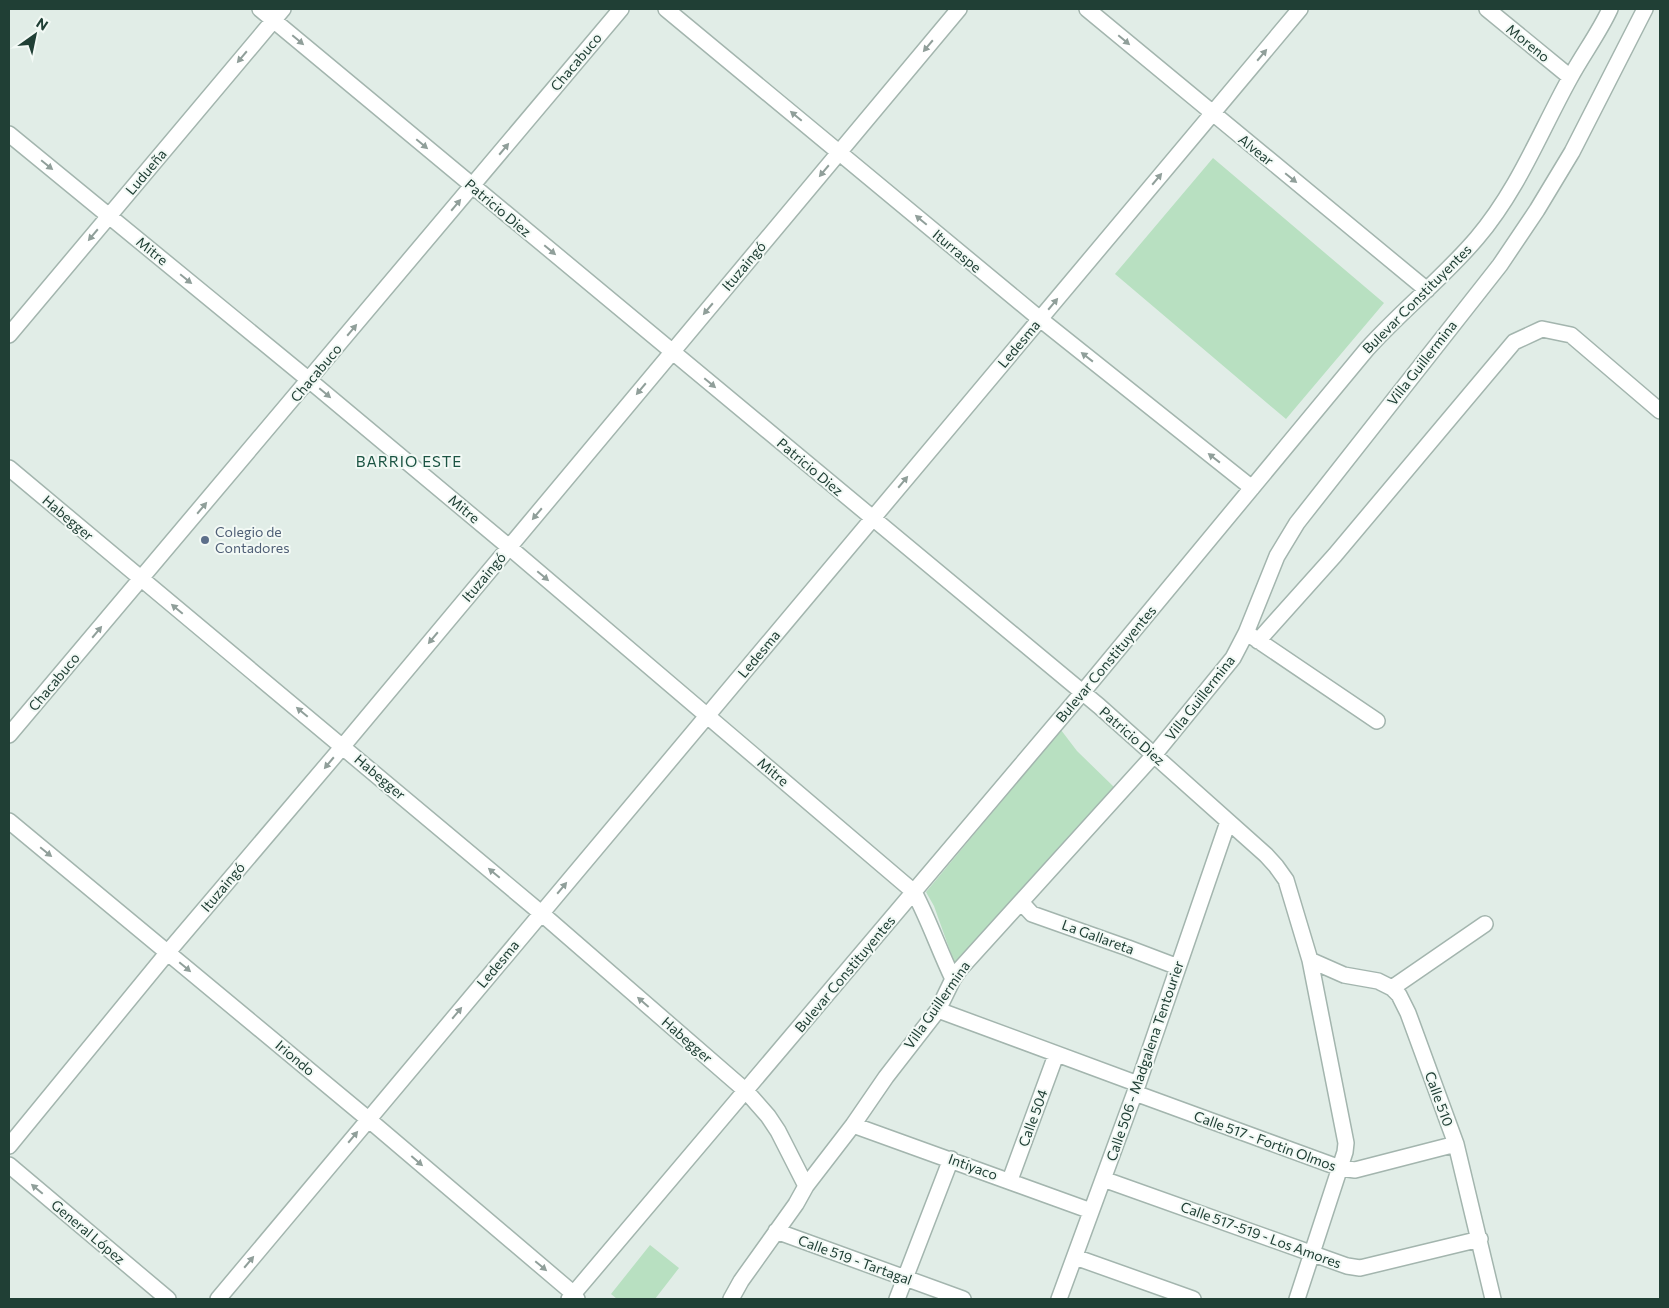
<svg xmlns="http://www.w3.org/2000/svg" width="1669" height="1308" font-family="Commissioner,sans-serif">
	<rect width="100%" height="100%" fill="#e1ede7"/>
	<path fill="#b8e0c1" d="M 1213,158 L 1384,303 L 1286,419 L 1115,274 Z
		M 1061,730 L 1077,751 L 1114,787 L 959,965 L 954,962 L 934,906 L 926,892 Z
		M 650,1245 L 679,1268 L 655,1299 L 617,1299 L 611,1294 Z"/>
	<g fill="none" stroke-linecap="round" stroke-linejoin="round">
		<defs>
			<path id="minor" d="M 260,9 L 1099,706 L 1266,855 L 1276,866 L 1286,880 L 1310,960 L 1346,1143 L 1345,1152 L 1297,1299
				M 666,9 L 1040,319 L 1252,488
				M 1087,9 L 1427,290
				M 1487,9 L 1570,77
				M 9,134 L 309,380 L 509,547 L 914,892 C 929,920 939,950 953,979
				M 9,335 L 283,9
				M 9,468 L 541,913 L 746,1091 L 768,1116 L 778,1131 L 806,1186
				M 1250,635 L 1377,721
				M 1258,641 L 1335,555 L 1514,342 L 1542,329 L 1571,335 L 1660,411
				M 9,735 L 621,9
				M 9,821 L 368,1119 L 574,1294 L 577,1299
				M 1021,902 L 1032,914 L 1128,948 L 1178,967
				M 1310,960 L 1344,975 L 1378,981 L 1392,988 L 1399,995 L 1408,1013 L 1456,1144 L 1493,1299
				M 1392,988 L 1485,924
				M 938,1010 L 1138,1084
				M 1135,1093 L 1340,1168 L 1355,1170 L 1456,1144
				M 853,1125 L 1091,1211
				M 9,1146 L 168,952 L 343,746 L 959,9
				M 9,1165 L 168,1299
				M 1103,1179 L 1347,1266 L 1360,1268 L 1480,1239
				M 1010,1180 L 1056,1055
				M 776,1231 L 963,1299
				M 1075,1257 L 1193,1299
				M 218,1299 L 1300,9
				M 569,1299 L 1082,693 L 1367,349 C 1402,310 1443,278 1477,238 C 1518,190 1540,132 1570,78 C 1583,54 1599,33 1610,9
				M 731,1299 L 741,1281 L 796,1204 L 806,1186 L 853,1125 L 886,1077 L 938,1010 L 953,979 L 960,969 L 1154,755 L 1233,658 L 1246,633 L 1277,556 L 1297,523 L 1500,265 L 1537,210 L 1572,152 L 1645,9
				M 897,1299 L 951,1159
				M 1059,1299 L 1138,1084 L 1228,822"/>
		</defs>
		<use href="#minor" stroke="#a3b5ae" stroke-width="18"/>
		<use href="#minor" stroke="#fff" stroke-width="15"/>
	</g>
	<defs><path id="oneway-solid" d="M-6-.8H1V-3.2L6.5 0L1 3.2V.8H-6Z" transform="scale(1.25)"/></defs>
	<g fill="#909f9a">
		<use href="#oneway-solid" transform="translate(298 40) rotate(40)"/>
		<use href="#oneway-solid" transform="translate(1124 40) rotate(40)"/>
		<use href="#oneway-solid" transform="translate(928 46) rotate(130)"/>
		<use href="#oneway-solid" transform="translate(1262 55) rotate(-50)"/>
		<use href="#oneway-solid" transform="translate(242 57) rotate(130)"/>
		<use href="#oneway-solid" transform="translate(796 116) rotate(-140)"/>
		<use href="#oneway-solid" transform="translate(422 144) rotate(40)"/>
		<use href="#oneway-solid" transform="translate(504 149) rotate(-50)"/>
		<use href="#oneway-solid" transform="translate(47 165) rotate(39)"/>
		<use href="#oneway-solid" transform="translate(824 171) rotate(130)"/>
		<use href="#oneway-solid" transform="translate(1291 178) rotate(39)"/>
		<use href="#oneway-solid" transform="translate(1157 179) rotate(-50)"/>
		<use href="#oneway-solid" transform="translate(456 205) rotate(-50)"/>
		<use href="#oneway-solid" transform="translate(921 220) rotate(-140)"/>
		<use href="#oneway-solid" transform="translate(93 235) rotate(130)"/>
		<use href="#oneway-solid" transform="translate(550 250) rotate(40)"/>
		<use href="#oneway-solid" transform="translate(186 279) rotate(39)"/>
		<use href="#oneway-solid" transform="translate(1053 304) rotate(-50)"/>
		<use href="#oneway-solid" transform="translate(708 309) rotate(130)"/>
		<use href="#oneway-solid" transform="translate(352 330) rotate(-50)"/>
		<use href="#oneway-solid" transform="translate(1087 357) rotate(-142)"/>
		<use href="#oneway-solid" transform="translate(710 383) rotate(40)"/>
		<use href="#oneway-solid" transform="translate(641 389) rotate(130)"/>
		<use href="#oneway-solid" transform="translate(325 393) rotate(40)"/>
		<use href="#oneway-solid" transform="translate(1214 458) rotate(-142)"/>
		<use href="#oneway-solid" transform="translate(903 482) rotate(-50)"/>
		<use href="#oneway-solid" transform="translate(202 508) rotate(-50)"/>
		<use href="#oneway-solid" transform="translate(537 514) rotate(130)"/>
		<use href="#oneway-solid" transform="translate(543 576) rotate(40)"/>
		<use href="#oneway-solid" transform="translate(177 609) rotate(-140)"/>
		<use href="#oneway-solid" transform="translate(97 632) rotate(-50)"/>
		<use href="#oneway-solid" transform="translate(433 638) rotate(130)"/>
		<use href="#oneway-solid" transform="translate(302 712) rotate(-140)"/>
		<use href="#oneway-solid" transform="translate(329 763) rotate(130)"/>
		<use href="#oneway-solid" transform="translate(46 852) rotate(39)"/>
		<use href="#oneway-solid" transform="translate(494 873) rotate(-140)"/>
		<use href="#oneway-solid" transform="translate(562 888) rotate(-50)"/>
		<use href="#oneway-solid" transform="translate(185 967) rotate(40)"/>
		<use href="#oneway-solid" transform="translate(643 1002) rotate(-139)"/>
		<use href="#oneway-solid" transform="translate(457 1013) rotate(-50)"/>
		<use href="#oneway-solid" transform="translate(353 1137) rotate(-50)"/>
		<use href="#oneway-solid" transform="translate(417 1161) rotate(41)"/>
		<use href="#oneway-solid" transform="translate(37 1189) rotate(-140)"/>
		<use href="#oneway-solid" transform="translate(249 1262) rotate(-50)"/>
		<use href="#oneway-solid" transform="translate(541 1266) rotate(40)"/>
	</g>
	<circle fill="#5c6f8a" stroke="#f2f9f5" stroke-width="2" cx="205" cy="540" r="5"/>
	<g text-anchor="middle" stroke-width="4" stroke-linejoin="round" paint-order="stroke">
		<g font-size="14" fill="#203f35" stroke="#f2f9f5">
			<text transform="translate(1528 43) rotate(39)" y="5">Moreno</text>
			<text transform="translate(576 62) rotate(-50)" y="5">Chacabuco</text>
			<text transform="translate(1256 150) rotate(39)" y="5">Alvear</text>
			<text transform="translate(146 172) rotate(-50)" y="5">Ludueña</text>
			<text transform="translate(498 208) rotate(40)" y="5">Patricio Diez</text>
			<text transform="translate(152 251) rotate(39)" y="5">Mitre</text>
			<text transform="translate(957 251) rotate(40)" y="5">Iturraspe</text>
			<text transform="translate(744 266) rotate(-50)" y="5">Ituzaingó</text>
			<text transform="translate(1417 299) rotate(-45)" y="5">Bulevar Constituyentes</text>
			<text transform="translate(1019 344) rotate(-50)" y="5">Ledesma</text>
			<text transform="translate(1422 363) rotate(-52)" y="5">Villa Guillermina</text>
			<text transform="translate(316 373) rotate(-50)" y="5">Chacabuco</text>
			<text transform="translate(810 467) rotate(40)" y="5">Patricio Diez</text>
			<text transform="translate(464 509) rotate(40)" y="5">Mitre</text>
			<text transform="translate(68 518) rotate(40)" y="5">Habegger</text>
			<text transform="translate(484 577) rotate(-50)" y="5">Ituzaingó</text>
			<text transform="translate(759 654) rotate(-50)" y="5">Ledesma</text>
			<text transform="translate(1106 664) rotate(-50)" y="5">Bulevar Constituyentes</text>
			<text transform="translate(54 682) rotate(-50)" y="5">Chacabuco</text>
			<text transform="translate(1200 698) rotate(-52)" y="5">Villa Guillermina</text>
			<text transform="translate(1132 736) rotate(41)" y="5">Patricio Diez</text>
			<text transform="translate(773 772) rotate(40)" y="5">Mitre</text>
			<text transform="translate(380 777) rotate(40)" y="5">Habegger</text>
			<text transform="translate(223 887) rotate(-50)" y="5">Ituzaingó</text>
			<text transform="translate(1098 937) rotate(20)" y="5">La Gallareta</text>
			<text transform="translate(498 964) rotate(-50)" y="5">Ledesma</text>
			<text transform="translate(845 974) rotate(-50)" y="5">Bulevar Constituyentes</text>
			<text transform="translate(937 1005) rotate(-55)" y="5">Villa Guillermina</text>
			<text transform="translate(687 1040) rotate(41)" y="5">Habegger</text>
			<text transform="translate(295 1058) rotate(40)" y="5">Iriondo</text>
			<text transform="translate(1145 1061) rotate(-71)" y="5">Calle 506 - Madgalena Tentourier</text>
			<text transform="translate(1439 1099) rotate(70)" y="5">Calle 510</text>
			<text transform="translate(1033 1118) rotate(-70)" y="5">Calle 504</text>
			<text transform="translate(1265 1141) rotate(20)" y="5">Calle 517 - Fortin Olmos</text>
			<text transform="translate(973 1167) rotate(20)" y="5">Intiyaco</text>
			<text transform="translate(88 1232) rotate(40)" y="5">General López</text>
			<text transform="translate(1261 1235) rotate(20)" y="5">Calle 517-519 - Los Amores</text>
			<text transform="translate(855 1260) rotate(20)" y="5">Calle 519 - Tartagal</text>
		</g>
		<g font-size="14" fill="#4e5e75" stroke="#f2f9f5" text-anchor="start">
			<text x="215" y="537">Colegio de<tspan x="215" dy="16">Contadores</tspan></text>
		</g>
		<g font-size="15" letter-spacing="1" fill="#1a5342" stroke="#f2f9f5">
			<text x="409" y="467">BARRIO ESTE</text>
		</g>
	</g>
	<rect width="1669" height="1308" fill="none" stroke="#203f35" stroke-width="20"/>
	<g transform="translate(35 35) rotate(33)" stroke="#f2f9f5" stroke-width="4" paint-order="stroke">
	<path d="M0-4L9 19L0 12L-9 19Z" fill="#203f35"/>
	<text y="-8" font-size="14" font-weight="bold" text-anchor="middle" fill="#203f35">N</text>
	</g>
</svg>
